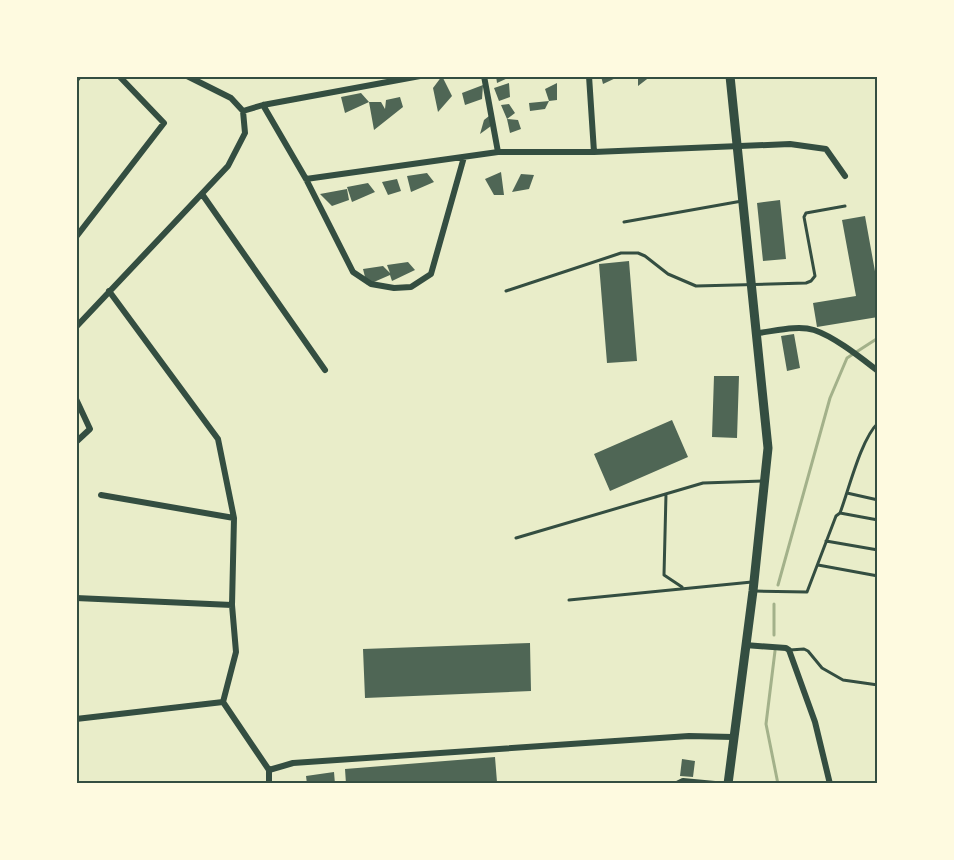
<svg xmlns="http://www.w3.org/2000/svg" width="954" height="860" font-family="Roboto,sans-serif">
	<rect width="100%" height="100%" fill="#e9edc9"/>
	<g fill="none" stroke-linecap="round" stroke-linejoin="round">
		<path stroke="#a3b18a" stroke-width="3" d="M 778,585 L 830,398 L 847,358 L 878,338
			M 774,635 L 774,604
			M 775,651 L 766,724 L 778,784"/>
	</g>
	<path fill="#4f6655" d="M 442,76 L 452,96 L 438,112 L 433,88 Z
		M 496,76 L 512,76 L 497,83 Z
		M 601,76 L 620,76 L 603,84 Z
		M 638,76 L 651,76 L 638,86 Z
		M 509,83 L 510,97 L 499,101 L 494,88 Z
		M 557,83 L 557,100 L 549,101 L 545,89 Z
		M 483,85 L 482,99 L 465,105 L 462,93 Z
		M 361,93 L 369,102 L 345,113 L 341,97 Z
		M 400,97 L 403,107 L 374,130 L 369,102 L 381,102 L 385,109 L 386,100 Z
		M 549,101 L 545,109 L 530,111 L 529,103 Z
		M 509,104 L 515,113 L 507,119 L 501,105 Z
		M 489,116 L 491,126 L 480,134 L 484,120 Z
		M 507,119 L 518,120 L 521,129 L 510,133 Z
		M 501,172 L 504,195 L 494,195 L 485,179 Z
		M 427,173 L 434,182 L 411,192 L 407,176 Z
		M 521,174 L 534,175 L 529,189 L 512,192 Z
		M 397,179 L 401,191 L 388,195 L 382,182 Z
		M 368,183 L 375,192 L 352,202 L 347,187 Z
		M 347,189 L 349,200 L 332,206 L 320,194 Z
		M 780,200 L 786,259 L 763,261 L 757,203 Z
		M 865,216 L 878,288 L 878,317 L 817,327 L 813,303 L 856,296 L 842,220 Z
		M 629,261 L 637,361 L 607,363 L 599,264 Z
		M 408,262 L 415,270 L 392,281 L 390,275 L 367,285 L 363,269 L 383,266 L 390,273 L 387,265 Z
		M 794,334 L 800,368 L 787,371 L 781,336 Z
		M 714,376 L 739,376 L 737,438 L 712,437 Z
		M 672,420 L 688,457 L 610,491 L 594,454 Z
		M 530,643 L 531,691 L 365,698 L 363,649 Z
		M 495,757 L 497,782 L 346,784 L 345,769 Z
		M 682,759 L 695,761 L 693,777 L 680,776 Z
		M 334,772 L 335,784 L 307,784 L 306,776 Z"/>
	<g fill="none" stroke-linecap="round" stroke-linejoin="round">
		<path stroke="#344e41" stroke-width="3" d="M 624,222 L 742,201
			M 506,291 L 621,253 L 638,253 L 645,256 L 668,274 L 696,286 L 806,283 L 811,281 L 815,276 L 804,217 L 806,213 L 845,206
			M 847,493 L 878,500
			M 666,494 L 664,575 L 682,587
			M 840,513 C 849,489 861,439 878,423
			M 516,538 L 703,483 L 763,481
			M 826,541 L 878,550
			M 818,565 L 878,576
			M 755,591 L 807,592 L 836,516 L 840,513 L 878,520
			M 569,600 L 752,582
			M 790,650 L 804,649 L 808,651 L 822,668 L 843,680 L 878,685"/>
		<path stroke="#344e41" stroke-width="6" d="M 484,76 L 498,152
			M 589,76 L 594,152
			M 76,80 L 79,76
			M 263,105 L 306,179 L 353,272 L 371,284 L 394,288 L 411,287 L 431,274 L 464,157
			M 243,111 L 263,105 L 420,76
			M 306,179 L 498,152 L 594,152 L 790,144 L 826,149 L 845,176
			M 202,194 L 325,370
			M 76,237 L 164,123 L 119,76
			M 109,291 L 218,439 L 234,518 L 232,605 L 236,652 L 223,702 L 269,770 L 269,784
			M 76,327 L 228,166 L 245,133 L 243,111 L 231,98 L 187,76
			M 758,333 C 775,331 798,325 814,330 C 835,337 861,358 878,371
			M 76,399 L 90,429 L 76,442
			M 101,495 L 234,518
			M 76,598 L 232,605
			M 745,645 L 786,648 L 789,650 L 815,722 L 830,784
			M 76,719 L 223,702
			M 269,770 L 293,763 L 689,736 L 733,737
			M 677,784 L 683,781 L 715,784"/>
		<path stroke="#344e41" stroke-width="9" d="M 728,784 L 753,591 L 768,448 L 730,76"/>
	</g>
	<rect width="954" height="860" fill="none" stroke="#fefae0" stroke-width="156"/>
	<rect x="78" y="78" width="798" height="704" fill="none" stroke="#344e41" stroke-width="2"/>
</svg>
